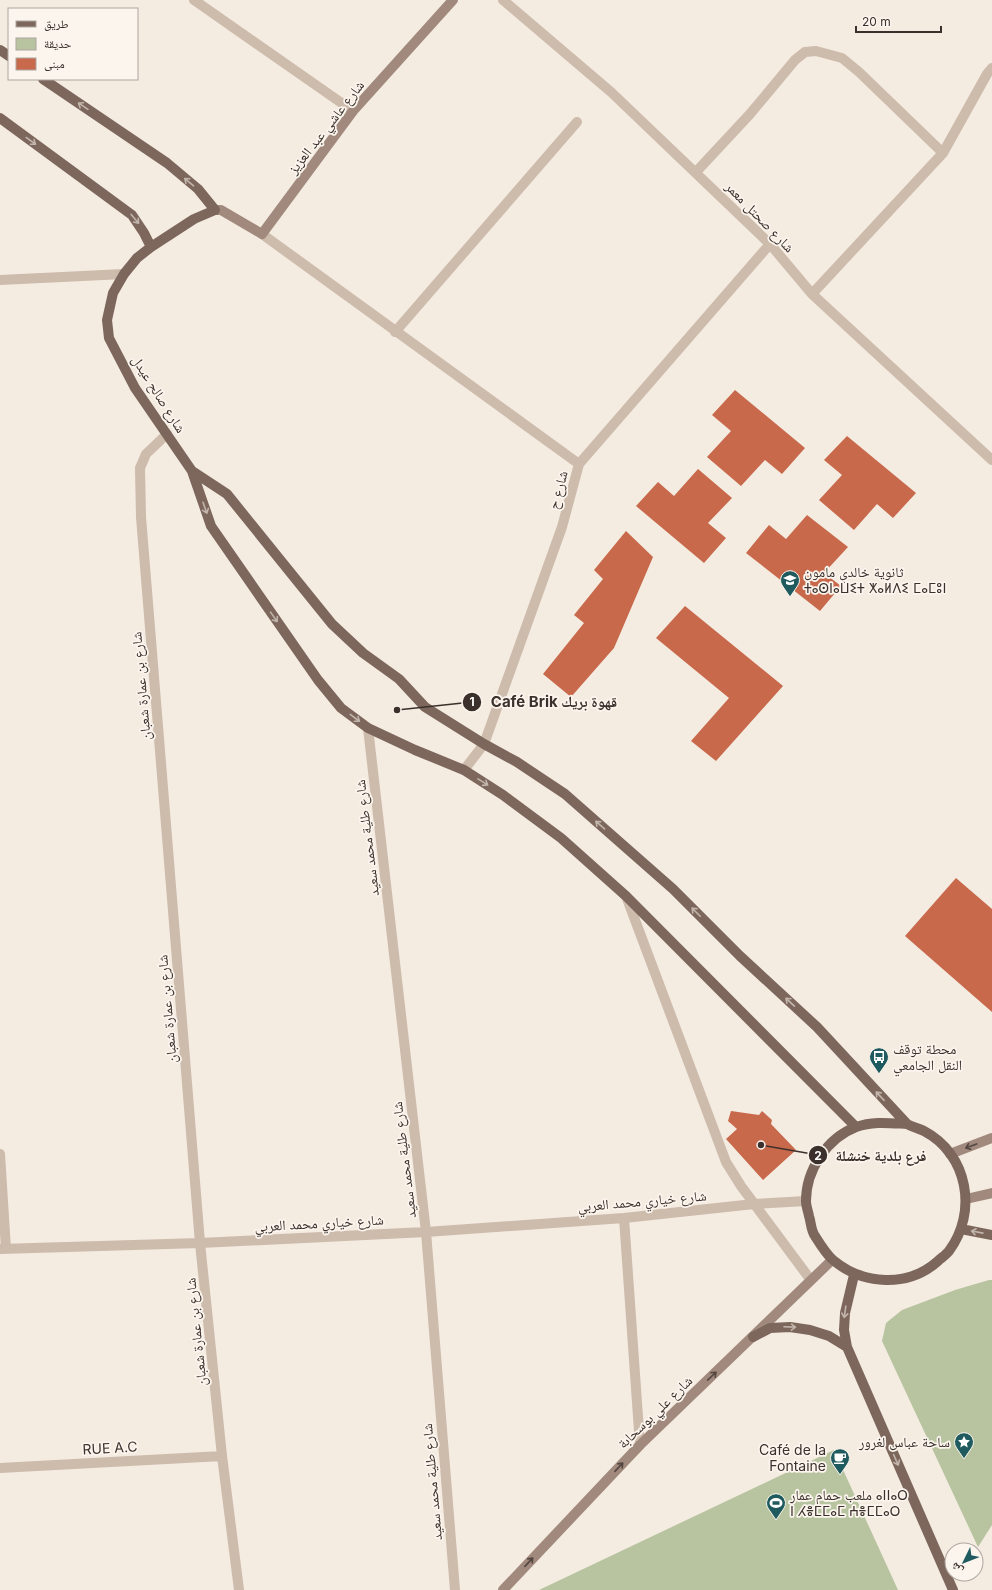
<svg xmlns="http://www.w3.org/2000/svg" width="992" height="1590" font-family="Inter,'Noto Naskh Arabic','Noto Sans Tifinagh',sans-serif">
	<rect width="100%" height="100%" fill="#f4ebe1"/>
	<path fill="#b8c4a0" d="M 989,1280 L 992,1280 L 992,1525 L 978,1547 L 882,1341 L 886,1323 L 902,1310 L 955,1290 Z
		M 834,1450 L 898,1590 L 539,1590 Z"/>
	<path fill="#c8694b" d="M 735,390 L 805,448 L 782,474 L 765,460 L 741,486 L 707,457 L 731,431 L 712,415 Z
		M 847,436 L 916,493 L 893,518 L 877,504 L 854,530 L 819,500 L 842,475 L 824,460 Z
		M 698,469 L 732,498 L 708,523 L 726,538 L 704,563 L 636,506 L 658,482 L 674,496 Z
		M 807,515 L 848,547 L 824,573 L 841,586 L 820,611 L 746,553 L 769,525 L 786,539 Z
		M 626,531 L 653,557 L 614,648 L 571,697 L 543,674 L 584,623 L 574,615 L 603,579 L 594,570 Z
		M 685,606 L 783,686 L 716,761 L 691,741 L 729,698 L 656,638 Z
		M 956,878 L 992,909 L 992,1012 L 905,936 Z
		M 731,1111 L 759,1115 L 762,1111 L 772,1120 L 771,1124 L 796,1150 L 763,1180 L 726,1139 L 737,1129 L 728,1121 Z"/>
	<g fill="none" stroke-linecap="round" stroke-linejoin="round">
		<path stroke="#cdbbac" stroke-width="10" d="M 395,332 L 577,122"/>
		<path stroke="#cdbbac" stroke-width="10" d="M 194,0 L 353,111
			M 503,0 L 611,92 L 770,244 L 812,294 L 992,460
			M 696,172 L 750,114 L 795,60 L 805,52 L 816,51 L 842,58 L 859,72 L 943,153
			M 262,234 L 579,464
			M 0,280 L 124,274
			M 812,294 L 943,153 L 987,74 L 992,68
			M 167,434 L 146,454 L 140,468 L 141,517 L 200,1243 L 222,1456 L 239,1590
			M 368,728 L 426,1232 L 455,1590
			M 464,770 L 484,744 L 562,527 L 579,464 L 770,244
			M 626,896 L 726,1162 L 741,1186 L 810,1279
			M 0,1154 L 6,1249
			M 624,1218 L 640,1445
			M 0,1249 L 200,1243 L 426,1232 L 624,1218 L 754,1204 L 806,1201
			M 0,1468 L 222,1456"/>
		<path stroke="#a18a7d" stroke-width="10" d="M 215,210 L 221,210 L 262,234 L 353,111 L 453,0
			M 950,1154 L 992,1138
			M 966,1199 L 992,1193
			M 503,1590 L 640,1445 L 832,1260"/>
		<path stroke="#7d675c" stroke-width="10" d="M 0,50 L 9,56
			M 43,79 L 167,163 L 198,189 L 215,210 L 194,219 L 151,247 L 137,258 L 124,274 L 113,293 L 107,320 L 109,338 L 135,388 L 192,471 L 211,526 L 318,680 L 341,708 L 368,728 L 415,750 L 464,770 L 503,795 L 561,838 L 626,896 L 856,1127
			M 0,118 L 132,215 L 144,233 L 151,247
			M 192,471 L 227,494 L 332,624 L 363,653 L 399,679 L 425,707 L 484,744 L 517,762 L 565,794 L 673,889 L 740,956 L 817,1027 L 907,1124 C 912,1127 918,1128 924,1131 C 968,1154 978,1212 949,1251 C 946,1255 941,1258 938,1261 C 908,1288 863,1285 833,1260 C 826,1254 820,1244 815,1236 C 811,1231 811,1222 809,1216 C 808,1211 806,1206 806,1201 C 806,1170 827,1138 856,1127 C 873,1121 889,1123 907,1124
			M 961,1229 L 992,1235
			M 854,1275 L 845,1313 L 844,1330 L 847,1347 L 953,1590
			M 753,1337 L 770,1328 L 790,1327 L 810,1330 L 829,1336 L 847,1347"/>
	</g>
	<defs><path id="oneway-shaft" d="M-6 0H5M1.5-3L5.5 0L1.5 3" fill="none" stroke-width="1.6" stroke-linecap="round" stroke-linejoin="round"/></defs>
	<g stroke="#c2b5ac">
		<use href="#oneway-shaft" transform="translate(83 106) rotate(-146)"/>
		<use href="#oneway-shaft" transform="translate(31 141) rotate(36)"/>
		<use href="#oneway-shaft" transform="translate(189 182) rotate(-140)"/>
		<use href="#oneway-shaft" transform="translate(135 219) rotate(50)"/>
		<use href="#oneway-shaft" transform="translate(205 508) rotate(71)"/>
		<use href="#oneway-shaft" transform="translate(274 617) rotate(55)"/>
		<use href="#oneway-shaft" transform="translate(355 718) rotate(37)"/>
		<use href="#oneway-shaft" transform="translate(483 782) rotate(32)"/>
		<use href="#oneway-shaft" transform="translate(600 825) rotate(-139)"/>
		<use href="#oneway-shaft" transform="translate(696 912) rotate(-135)"/>
		<use href="#oneway-shaft" transform="translate(790 1002) rotate(-137)"/>
		<use href="#oneway-shaft" transform="translate(880 1096) rotate(-133)"/>
		<use href="#oneway-shaft" transform="translate(977 1232) rotate(-169)"/>
		<use href="#oneway-shaft" transform="translate(845 1312) rotate(98)"/>
		<use href="#oneway-shaft" transform="translate(790 1327) rotate(2)"/>
		<use href="#oneway-shaft" transform="translate(896 1460) rotate(66)"/>
	</g>
	<g stroke="#544640">
		<use href="#oneway-shaft" transform="translate(971 1146) rotate(160)"/>
		<use href="#oneway-shaft" transform="translate(712 1376) rotate(-44)"/>
		<use href="#oneway-shaft" transform="translate(619 1467) rotate(-47)"/>
		<use href="#oneway-shaft" transform="translate(529 1562) rotate(-47)"/>
	</g>
	<defs>
		<symbol id="school-pin" viewBox="-11 -11 22 30"><path d="M0 17L-7.5 6A9.5 9.5 0 1 1 7.5 6Z" fill="#1f5a5e" stroke="#fbf5ee"/><path d="M0-5L7-2L0 1L-7-2ZM-4 1L0 2.5L4 1V4Q0 6-4 4Z" fill="#fff"/></symbol>
		<symbol id="bus-pin" viewBox="-11 -11 22 30"><path d="M0 17L-7.5 6A9.5 9.5 0 1 1 7.5 6Z" fill="#1f5a5e" stroke="#fbf5ee"/><path d="M-5-6H5V4H4V6H2V4H-2V6H-4V4H-5ZM-3.5-4V0h7V-4ZM-3.5 1.2v1.5H-2V1.2ZM2 1.2v1.5H3.5V1.2Z" fill="#fff"/></symbol>
		<symbol id="sight-pin" viewBox="-11 -11 22 30"><path d="M0 17L-7.5 6A9.5 9.5 0 1 1 7.5 6Z" fill="#1f5a5e" stroke="#fbf5ee"/><path d="M0-6L1.8-2.2L6-1.7L2.9 1.2L3.7 5.4L0 3.3L-3.7 5.4L-2.9 1.2L-6-1.7L-1.8-2.2Z" fill="#fff"/></symbol>
		<symbol id="cafe-pin" viewBox="-11 -11 22 30"><path d="M0 17L-7.5 6A9.5 9.5 0 1 1 7.5 6Z" fill="#1f5a5e" stroke="#fbf5ee"/><path d="M-5.5-4.5H6V0H3Q3 3.5 0 3.5H-2.5Q-5.5 3.5-5.5 0ZM3-3.2v2h1.7v-2ZM-6 4.5H4V6H-6Z" fill="#fff"/></symbol>
		<symbol id="stadium-pin" viewBox="-11 -11 22 30"><path d="M0 17L-7.5 6A9.5 9.5 0 1 1 7.5 6Z" fill="#1f5a5e" stroke="#fbf5ee"/><path d="M0-5a6.5 5 0 1 0 0 10a6.5 5 0 1 0 0-10ZM-3.5-1.8h7v3.6h-7Z" fill="#fff"/></symbol>
	</defs>
	<g fill-rule="evenodd">
		<use href="#school-pin" x="779" y="569" width="22" height="30"/>
		<use href="#bus-pin" x="868" y="1046" width="22" height="30"/>
		<use href="#sight-pin" x="953" y="1431" width="22" height="30"/>
		<use href="#cafe-pin" x="829" y="1447" width="22" height="30"/>
		<use href="#stadium-pin" x="765" y="1492" width="22" height="30"/>
	</g>
	<g text-anchor="middle" stroke-width="3.5" stroke-linejoin="round" paint-order="stroke">
		<g font-size="14" fill="#3b302b" stroke="#fbf5ee">
			<text transform="translate(326 127) rotate(-52)" y="5">شارع عاشي عبد العزيز</text>
			<text transform="translate(760 217) rotate(46)" y="5">شارع صحتل معمر</text>
			<text transform="translate(159 394) rotate(58)" y="5">شارع صالح عيدل</text>
			<text transform="translate(558 490) rotate(-75)" y="5">شارع ح</text>
			<text transform="translate(141 686) rotate(-95)" y="5">شارع بن عمارة شعبان</text>
			<text transform="translate(367 838) rotate(-97)" y="5">شارع طلية محمد سعيد</text>
			<text transform="translate(167 1009) rotate(-95)" y="5">شارع بن عمارة شعبان</text>
			<text transform="translate(404 1160) rotate(-97)" y="5">شارع طلية محمد سعيد</text>
			<text transform="translate(642 1201) rotate(-5)" y="5">شارع خياري محمد العربي</text>
			<text transform="translate(319 1223) rotate(-3)" y="5">شارع خياري محمد العربي</text>
			<text transform="translate(196 1332) rotate(-96)" y="5">شارع بن عمارة شعبان</text>
			<text transform="translate(655 1412) rotate(-44)" y="5">شارع علي بوسحابة</text>
			<text transform="translate(110 1448) rotate(-3)" y="5">RUE A.C</text>
			<text transform="translate(432 1482) rotate(-95)" y="5">شارع طلية محمد سعيد</text>
		</g>
		<g font-size="14" fill="#3b302b" stroke="#fbf5ee" text-anchor="start">
			<text x="804" y="577">ثانوية خالدي مامون<tspan x="804" dy="16">ⵜⴰⵙⵏⴰⵡⵉⵜ ⵅⴰⵍⴷⵉ ⵎⴰⵎⵓⵏ</tspan></text>
			<text x="893" y="1054">محطة توقف<tspan x="893" dy="16">النقل الجامعي</tspan></text>
			<text x="950" y="1447" text-anchor="end">ساحة عباس لغرور</text>
			<text x="826" y="1455" text-anchor="end">Café de la<tspan x="826" dy="16">Fontaine</tspan></text>
			<text x="790" y="1500">ملعب حمام عمار ⴰⵏⵏⴰⵔ<tspan x="790" dy="16">ⵏ ⵃⴻⵎⵎⴰⵎ ⵄⴻⵎⵎⴰⵔ</tspan></text>
		</g>
	</g>
	<path fill="none" stroke="#3b302b" stroke-width="1.5" d="M397 710L472 702M761 1145L818 1155"/>
	<g fill="#3b302b" stroke="#fbf5ee" stroke-width="1.5">
		<circle cx="397" cy="710" r="4"/>
		<circle cx="761" cy="1145" r="4"/>
		<circle cx="472" cy="702" r="10"/>
		<circle cx="818" cy="1155" r="10"/>
	</g>
	<g font-size="12" text-anchor="middle" font-weight="bold" fill="#fff">
		<text x="472" y="706">1</text>
		<text x="818" y="1160">2</text>
	</g>
	<g font-size="15" text-anchor="middle" font-weight="bold" fill="#3b302b" stroke="#fbf5ee" stroke-width="3.5" stroke-linejoin="round" paint-order="stroke">
		<text x="554" y="707">Café Brik قهوة بريك</text>
		<text x="881" y="1161">فرع بلدية خنشلة</text>
	</g>
	<rect x="8" y="8" width="130" height="72" fill="#fbf5ee" stroke="#aea6a0"/>
	<rect x="16" y="21" width="20" height="6" fill="#7d675c" stroke="#aea6a0"/>
	<text x="44" y="28" font-size="12" fill="#3b302b">طريق</text>
	<rect x="16" y="38" width="20" height="12" fill="#b8c4a0" stroke="#aea6a0"/>
	<text x="44" y="48" font-size="12" fill="#3b302b">حديقة</text>
	<rect x="16" y="58" width="20" height="12" fill="#c8694b" stroke="#aea6a0"/>
	<text x="44" y="68" font-size="12" fill="#3b302b">مبنى</text>
	<g transform="translate(964 1562) rotate(227)"><circle r="19" fill="#fbf5ee" stroke="#aea6a0"/>
	<path d="M0-3L7 15L0 10L-7 15Z" fill="#1f5a5e"/>
	<text y="-6" font-size="11" font-weight="bold" text-anchor="middle" fill="#3b302b">ش</text>
	</g>
	<path d="M856 26v6h85v-6" fill="none" stroke="#3b302b" stroke-width="2"/>
	<text x="862" y="26" font-size="12" fill="#3b302b" stroke="#fbf5ee" stroke-width="3" paint-order="stroke">20 m</text>
</svg>
